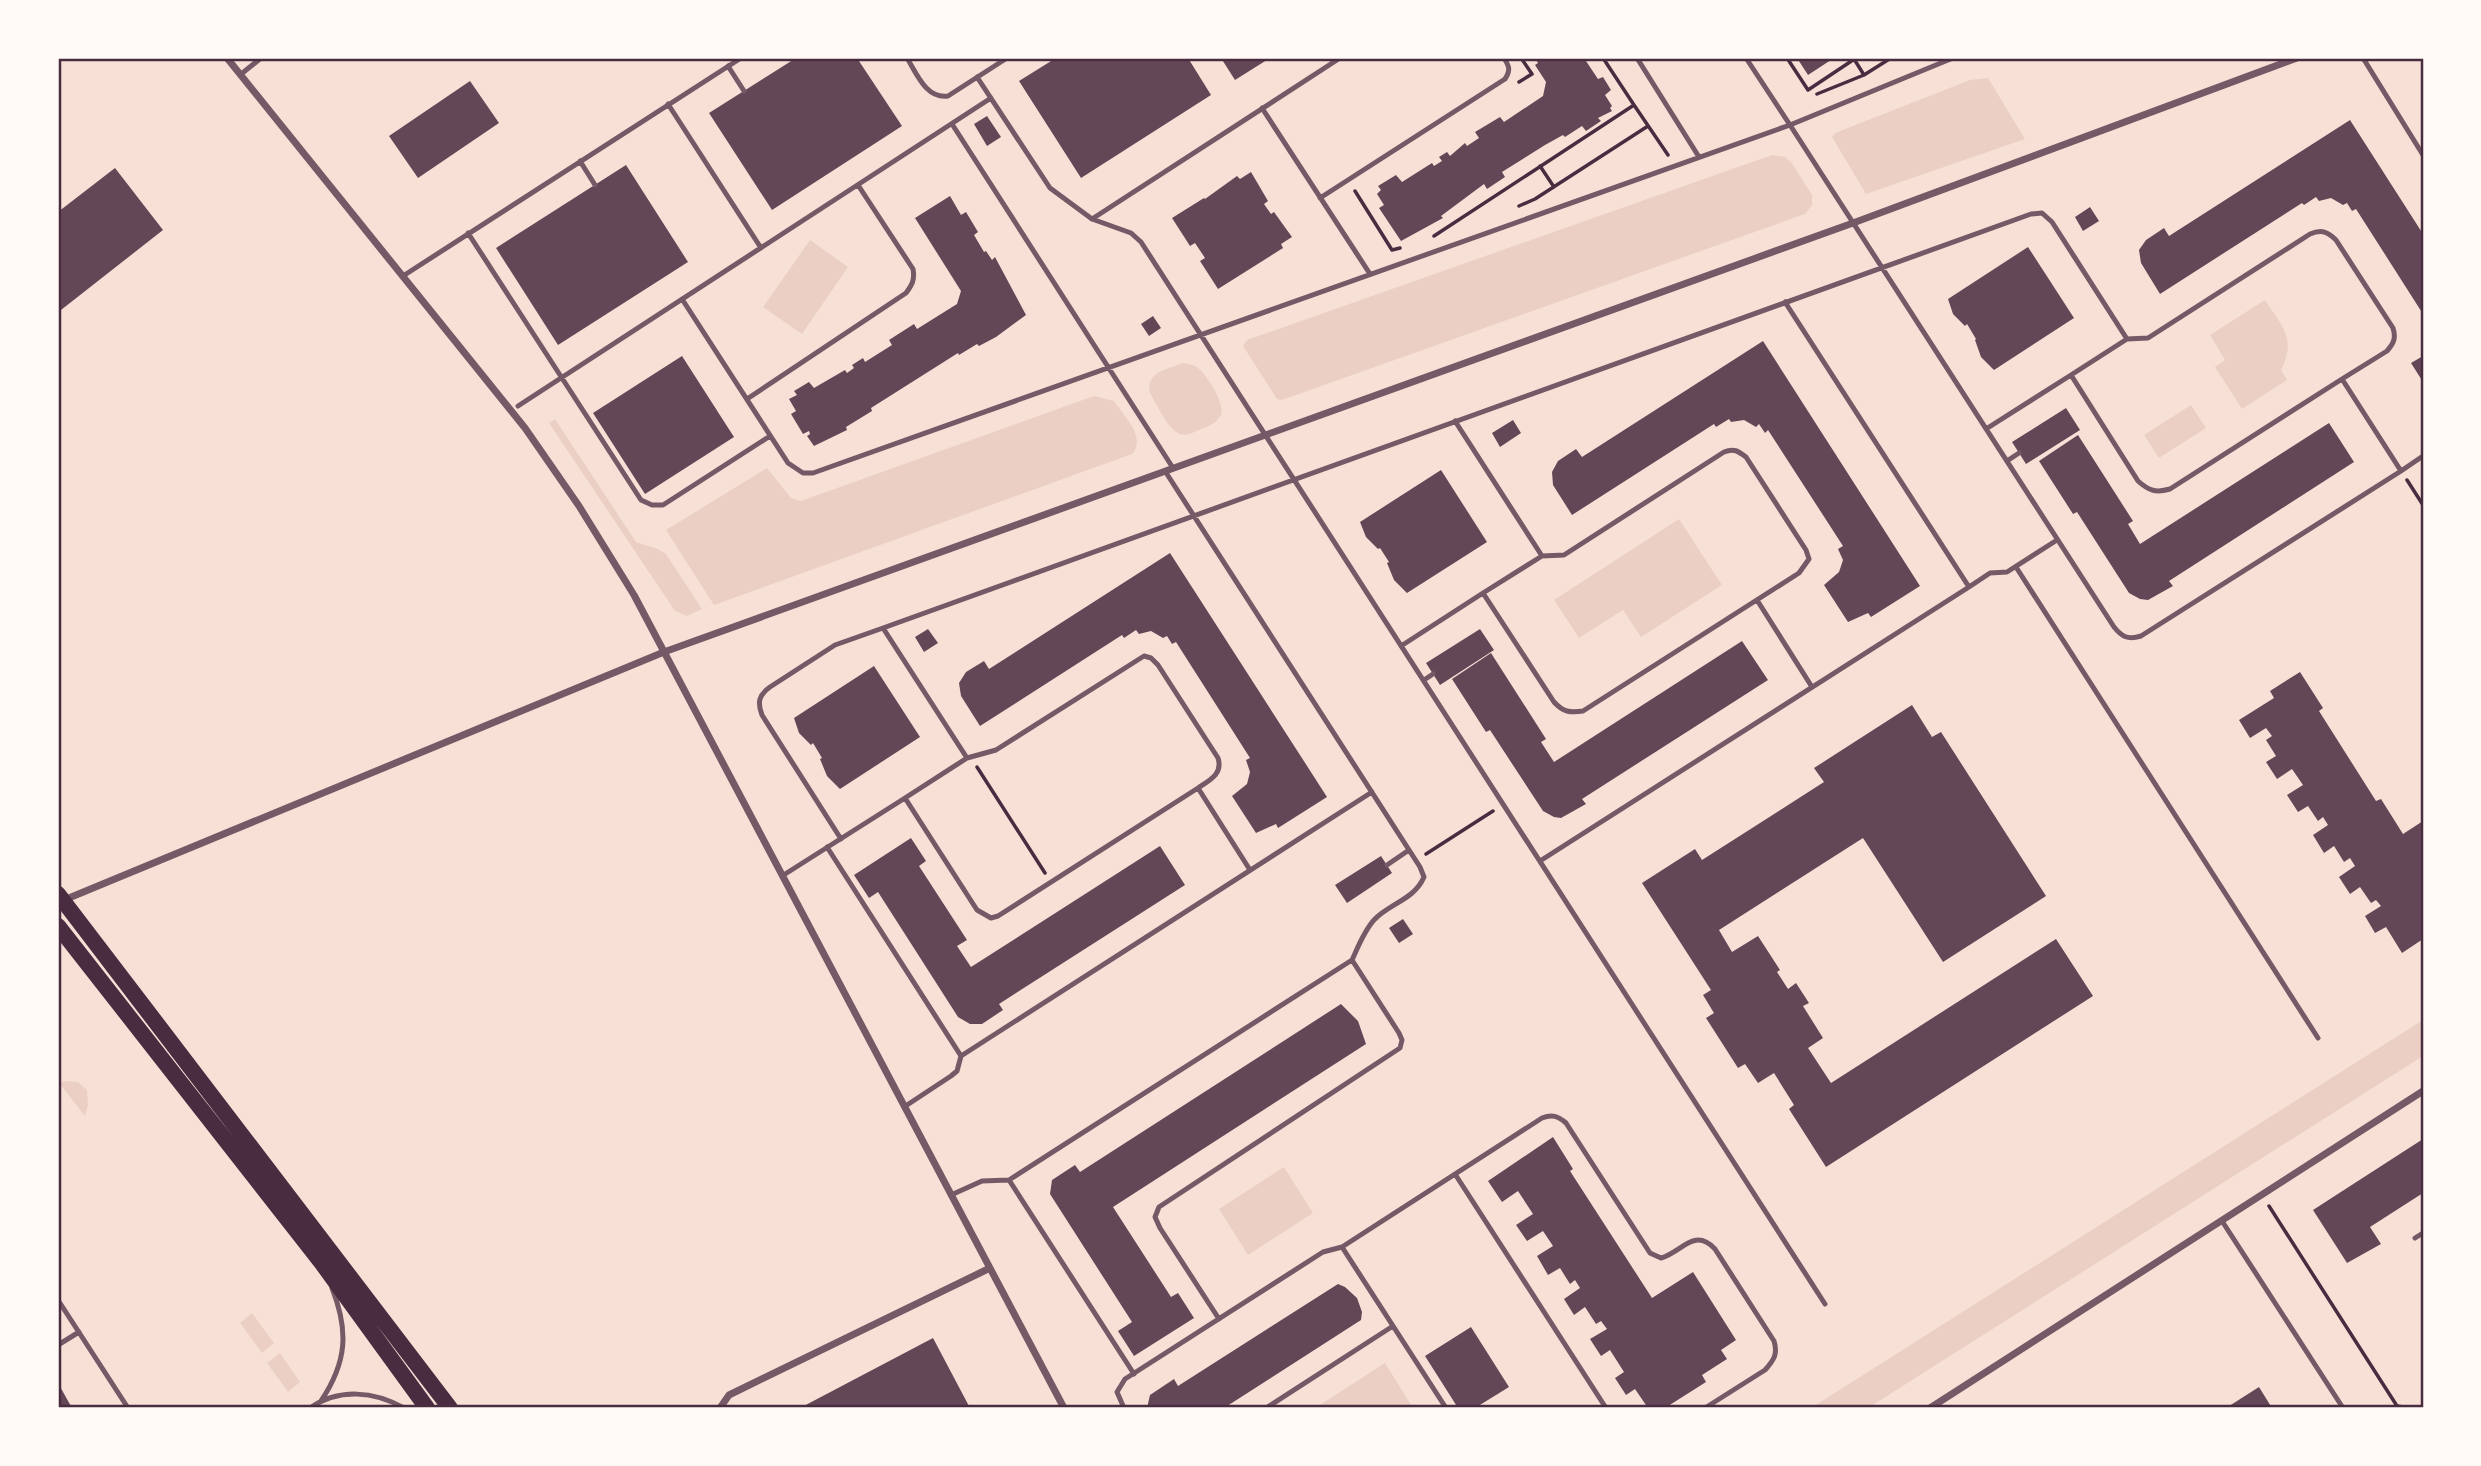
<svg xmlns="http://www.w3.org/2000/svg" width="2481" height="1466" viewBox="0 0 2481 1466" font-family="Lato,sans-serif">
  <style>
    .green { fill: #ebcfc5 }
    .building { fill: #644757 }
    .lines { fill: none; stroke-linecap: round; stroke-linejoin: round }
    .path { stroke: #4a2c40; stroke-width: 3.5 }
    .service { stroke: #755966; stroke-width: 5 }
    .minor { stroke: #755966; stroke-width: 7 }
    .trunk { stroke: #4a2c40; stroke-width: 16 }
    .neatline { fill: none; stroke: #4a2c40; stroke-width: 2.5 }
  </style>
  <rect width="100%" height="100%" fill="#f7e1d7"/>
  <path class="green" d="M1988 78 2025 139 1866 194 1832 137 1835 133 1970 80Z
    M1772 155 1785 157 1791 162 1812 195V205L1805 214 1282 400 1277 399 1243 346 1247 340Z
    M810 240 848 267 802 334 763 307Z
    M2265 300C2282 326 2297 339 2281 370L2287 380 2242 409 2215 367 2225 360 2210 335Z
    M1183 363C1189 364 1194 365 1198 368 1207 375 1226 405 1221 415 1216 424 1207 427 1199 430 1192 433 1185 437 1178 433 1166 426 1157 405 1150 393 1145 372 1168 369 1183 363Z
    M1094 396 1114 401C1124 416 1147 438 1132 454L714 605 666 530 767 468 791 498 801 501Z
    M2191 405 2206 428 2159 458 2144 435Z
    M555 419 636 542 658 549 666 554 702 609 687 616 675 611 549 423Z
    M1679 519 1722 585 1641 637 1623 610 1579 638 1554 600Z
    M2423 1020V1056L1868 1408H1811Z
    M65 1081 78 1082 87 1090 88 1105 85 1116 59 1083Z
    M1284 1167 1313 1213 1248 1255 1219 1209Z
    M252 1313 274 1343 262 1353 240 1323Z
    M280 1353 300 1382 288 1392 267 1363Z
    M1385 1363 1413 1408H1315Z"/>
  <path class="building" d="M796 58H857L902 126 772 210 709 113Z
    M1056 58H1188L1211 95 1081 178 1019 81Z
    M1221 58H1270L1235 80Z
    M1535 58H1584L1598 79 1603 77 1611 90 1605 95 1612 106 1610 108 1612 111 1598 118 1601 121 1586 131 1582 126 1565 137 1563 135 1545 145 1502 172 1505 177 1487 189 1484 184 1441 216 1443 218 1401 241 1379 208 1384 205 1377 194 1381 190 1378 186 1396 175 1402 182 1432 163 1434 166 1442 161 1439 157 1447 152 1450 156 1465 143 1467 146 1479 138 1475 132 1500 117 1504 122 1543 96 1546 82 1535 65 1538 63Z
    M1797 58H1834L1808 75Z
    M470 81 499 123 418 178 389 136Z
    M987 116 1001 137 987 146 974 124Z
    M2350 120 2423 234V314L2356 209 2352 211 2347 203 2343 205 2331 198 2319 201 2316 197 2304 205 2302 203 2160 294 2141 263 2139 250 2146 240 2164 228 2169 236Z
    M626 165 688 262 558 345 496 248Z
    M115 168 163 230 61 310 58 305V212Z
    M1251 172 1268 201 1264 204 1271 214 1274 212 1292 237 1281 244 1283 248 1218 289 1200 261 1205 258 1195 243 1190 246 1172 218 1204 198 1205 199 1237 176 1240 179Z
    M950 196 961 215 966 212 978 232 974 235 984 252 986 251 992 260 995 257 1026 315 996 337 979 346 977 344 959 355 958 353 871 408 872 411 846 427 847 430 814 446 807 436 810 434 809 431 803 434 791 414 796 411 789 399 797 395 794 391 809 382 814 388 845 370 847 373 854 368 852 365 863 358 865 362 892 345 889 340 914 324 917 329 957 304 961 291 915 218Z
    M2090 207 2099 221 2083 231 2075 217Z
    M2028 247 2074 318 1994 370 1981 357 1975 340 1976 339 1967 324 1965 326 1953 314 1948 299Z
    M1153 316 1161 328 1149 336 1141 324Z
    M1763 341 1920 586 1871 617 1868 613 1848 622 1824 585 1839 572 1843 560 1838 549 1843 546 1768 430 1765 433 1759 424 1756 427 1744 420 1731 422 1729 419 1716 427 1714 424 1572 515 1553 485 1552 472 1558 461 1576 449 1582 457Z
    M682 356 734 437 645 494 593 413Z
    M2423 356V382L2411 363Z
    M2066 408 2080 430 2026 464 2012 442Z
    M1513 420 1521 433 1500 447 1492 433Z
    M2329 423 2354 462 2169 581 2173 586 2148 600 2140 599 2129 593 2077 512 2073 514 2039 461 2078 435 2133 521 2128 524 2140 544Z
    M1441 470 1487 542 1407 593 1394 580 1387 563 1389 562 1380 548 1378 549 1366 537 1360 522Z
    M1170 553 1327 797 1278 828 1276 824 1256 833 1232 796 1247 784 1250 772 1246 760 1250 758 1176 642 1172 644 1167 636 1163 638 1151 631 1139 634 1136 630 1124 638 1122 635 980 726 961 696 959 683 966 672 984 661 989 669Z
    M928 629 938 643 924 652 915 637Z
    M1480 629 1494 650 1440 685 1426 663Z
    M1742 641 1768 680 1582 799 1586 804 1561 818 1554 817 1543 811 1490 730 1486 732 1452 679 1491 653 1546 739 1541 742 1554 762Z
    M874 666 920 737 840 789 827 776 820 759 822 758 813 743 811 745 799 733 794 718Z
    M2300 672 2323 708 2319 711 2376 801 2381 799 2403 834 2423 821V939L2402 953 2386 927 2375 933 2365 916 2381 906 2376 900 2371 903 2360 887 2350 894 2339 877 2355 866 2350 858 2344 862 2334 846 2324 853 2313 835 2328 825 2323 817 2318 821 2308 806 2298 812 2287 795 2303 785 2292 769 2277 779 2266 762 2276 756 2266 740 2272 736 2266 728 2250 738 2239 720 2274 698 2270 691Z
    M1912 705 1932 737 1941 732 2046 896 1943 962 1863 838 1719 930 1732 952 1758 936 1780 970 1777 972 1788 989 1796 983 1809 1003 1803 1006 1823 1038 1808 1048 1831 1083 2056 939 2093 996 1826 1167 1789 1109 1794 1105 1774 1073 1758 1083 1745 1064 1738 1068 1706 1018 1714 1013 1703 995 1711 990 1642 883 1695 849 1702 860 1824 782 1814 768Z
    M911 838 926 861 919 866 967 940 957 946 971 967 1160 846 1185 885 999 1004 1003 1010 982 1024H970L958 1017 878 892 869 898 854 875Z
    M1381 856 1392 873 1347 903 1335 885Z
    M1403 919 1413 934 1399 943 1389 928Z
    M1341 1004 1358 1021 1366 1044 1113 1207 1171 1297 1178 1293 1194 1318 1134 1356 1118 1331 1132 1322 1050 1194 1052 1180 1075 1165 1080 1172Z
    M1553 1137 1573 1169 1570 1171 1652 1298 1693 1272 1736 1340 1721 1350 1727 1359 1702 1375 1706 1382 1665 1408H1648L1635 1389 1626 1395 1615 1378 1624 1372 1610 1350 1601 1356 1590 1339 1607 1329 1601 1321 1596 1324 1585 1307 1574 1315 1564 1299 1580 1288 1575 1280 1570 1284 1560 1268 1548 1275 1537 1256 1553 1246 1543 1231 1527 1241 1516 1225 1533 1214 1518 1191 1502 1202 1488 1181Z
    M2423 1139V1193L2370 1227 2381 1244 2347 1263 2313 1210Z
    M1338 1284 1345 1287 1357 1298 1362 1312 1361 1320 1224 1408H1147L1150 1395 1174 1379 1178 1386Z
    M1471 1327 1509 1387 1475 1408H1458L1425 1356Z
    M933 1338 970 1408H800Z
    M58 1383 72 1408H58Z
    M2259 1387 2272 1408H2226Z"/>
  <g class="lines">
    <path class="path" d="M1787 58 1808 90 1856 58
      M1854 59 1864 75 1891 58
      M1519 82 1532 74 1521 58
      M1817 94 1864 75
      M1634 105 1668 155
      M1540 166 1554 187
      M1355 191 1392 250 1400 248
      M1519 206 1535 199 1648 126
      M1434 236 1634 105 1603 58
      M2407 480 2423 505
      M977 767 1045 873
      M1426 854 1493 811
      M2269 1206 2397 1406 2410 1408"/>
    <path class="service" d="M907 58C917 74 926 99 948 96L1007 58
      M1637 58 1699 157
      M1746 58 1790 125 1953 58
      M2363 58 2423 155
      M728 66 744 91
      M240 75 261 58
      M977 77 1050 188 1092 219 1131 233 1141 242 1825 1304
      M668 104 761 248
      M1262 108 1370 274
      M952 124 1173 468
      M580 161 595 185
      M1320 198 1505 79C1511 70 1509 66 1504 58
      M1092 219 1340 58
      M468 233 641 500 652 505H663L770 436
      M403 276 741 58
      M682 299 788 463 803 473H813L1790 125 2114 627C2122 637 2128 640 2141 636L2401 471 2342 379 2170 489C2156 493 2149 491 2138 481L2071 375 1986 429
      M2127 339 2148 338 2310 234C2322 229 2328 232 2336 240L2393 328C2396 338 2394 343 2387 351L2342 379
      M747 399 906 293C912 285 915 280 913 269L858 185
      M518 406 991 98
      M1455 421 1542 556 1564 555 1724 452C1734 448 1738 451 1746 457L1806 550 1809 559 1799 573 1583 711C1570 713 1563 712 1554 702L1483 593 1542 556
      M2007 461 2019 453
      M1165 471 1420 867 1424 877C1414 900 1390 903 1374 920 1364 931 1358 947 1352 960
      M2401 471 2423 456
      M2016 567 2318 1038
      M1969 587 1990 573 2007 572 2057 540
      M1757 600 1812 687
      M883 628 2031 214 2042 213 2052 222 2127 339 2071 375
      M1401 646 1483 593
      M1424 680 1433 674
      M1198 788C1210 780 1223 774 1218 758L1158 665 1151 658 1144 656 996 750 967 758 905 798 977 910 991 918 998 916 1198 788 1250 870
      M841 839 762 715C757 702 759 695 770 687L835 645 883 628 967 758
      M827 847 961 1056
      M1540 861 1969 587 1785 302
      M1387 865 1409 850
      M782 876 905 798
      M904 1107 951 1076 957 1071 961 1056 1372 792
      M1455 1174 1606 1408
      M1009 1180 1352 960 1399 1033 1402 1040 1400 1048 1159 1207 1155 1217 1160 1228 1219 1319
      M951 1195 982 1181 1009 1180 1134 1374
      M2222 1221 2343 1408
      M2415 1238 2423 1233
      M1342 1247 1542 1118C1552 1114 1558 1116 1566 1123L1650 1253 1661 1258C1682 1252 1694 1227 1715 1249L1774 1341C1778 1354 1774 1360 1765 1370L1705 1408
      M58 1300 128 1408
      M58 1345 79 1332
      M321 1401C347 1362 349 1331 332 1288
      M310 1408C339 1388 374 1391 404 1408
      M1124 1408 1117 1392 1125 1379 1323 1252 1342 1247 1446 1408
      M1266 1408 1393 1326"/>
    <path class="minor" d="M227 58 525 428 579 506 634 595 1064 1408
      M64 900 664 652 1853 223 2297 58
      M720 1408 729 1395 990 1268
      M1930 1408 2423 1091"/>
    <path class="trunk" d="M58 894 450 1408
      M58 926 321 1262 427 1408"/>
  </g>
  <rect width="2481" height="1466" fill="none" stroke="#fffaf5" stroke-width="119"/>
  <rect x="60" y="60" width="2362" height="1346" class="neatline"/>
</svg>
